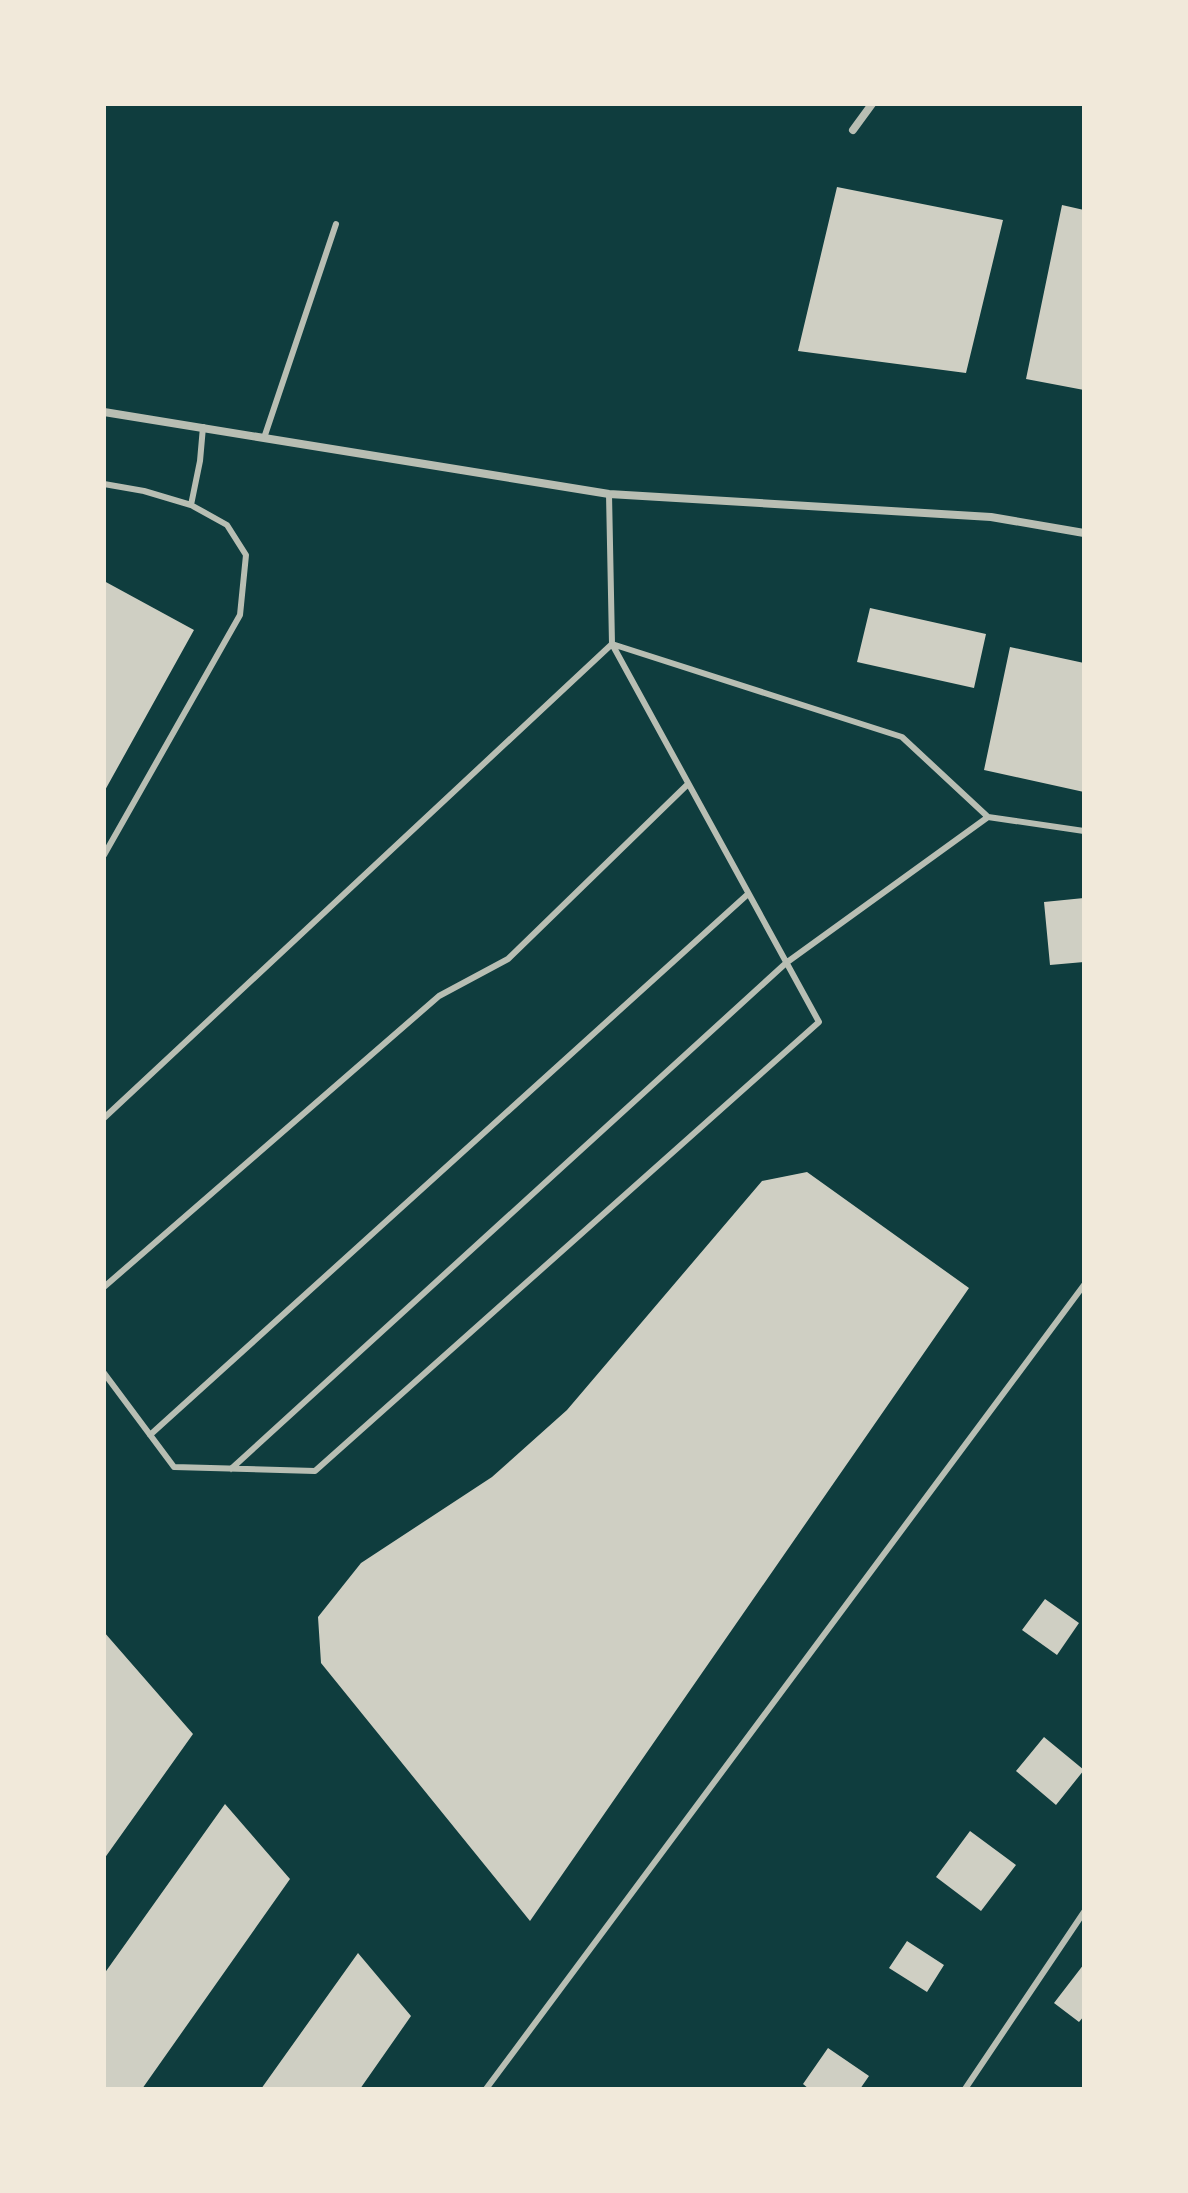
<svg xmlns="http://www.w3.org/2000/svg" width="1188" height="2193" viewBox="0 0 1188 2193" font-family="'Fira Sans Condensed',sans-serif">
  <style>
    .building { fill: #cfcfc3 }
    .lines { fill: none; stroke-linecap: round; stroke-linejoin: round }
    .service { stroke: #b8beb3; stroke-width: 6 }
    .minor { stroke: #b8beb3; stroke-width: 8 }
  </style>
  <rect width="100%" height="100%" fill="#0f3d3e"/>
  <path class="building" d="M837 187 1003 220 966 373 798 351Z
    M1062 205 1084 210V390L1026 379Z
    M104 581 194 630 104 792Z
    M870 608 986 634 974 688 857 662Z
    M1010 647 1084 663V792L984 770Z
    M1084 898V962L1050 965 1044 902Z
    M807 1172 969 1288 530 1921 321 1663 318 1617 361 1563 492 1477 567 1410 762 1181Z
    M1045 1599 1079 1623 1057 1655 1022 1630Z
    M104 1632 193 1734 104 1859Z
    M1044 1737 1084 1770 1056 1805 1016 1771Z
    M225 1804 290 1879 142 2089H104V1974Z
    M970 1831 1016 1865 981 1911 936 1877Z
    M907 1941 944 1965 927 1992 889 1968Z
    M358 1953 411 2016 360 2089H261Z
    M1084 1964V2016L1079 2022 1054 2003Z
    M828 2048 869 2076 860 2089H809L803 2084Z"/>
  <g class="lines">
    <path class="service" d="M264 438 336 224
      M104 484 144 491 191 505 227 525 246 555 240 615 104 855
      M191 505 200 461 203 427
      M612 644 902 737 988 817 1084 831
      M104 1118 612 644
      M104 1287 439 996 508 959 688 784
      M104 1373 174 1467 315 1471 819 1022 612 644 609 494
      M150 1435 748 894
      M231 1469 786 963 988 817
      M486 2089 1084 1285
      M965 2089 1084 1912"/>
    <path class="minor" d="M853 130 872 104
      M104 412 609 494 991 517 1084 533"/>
  </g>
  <rect width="1188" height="2193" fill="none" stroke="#f1e9da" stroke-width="212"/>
</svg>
